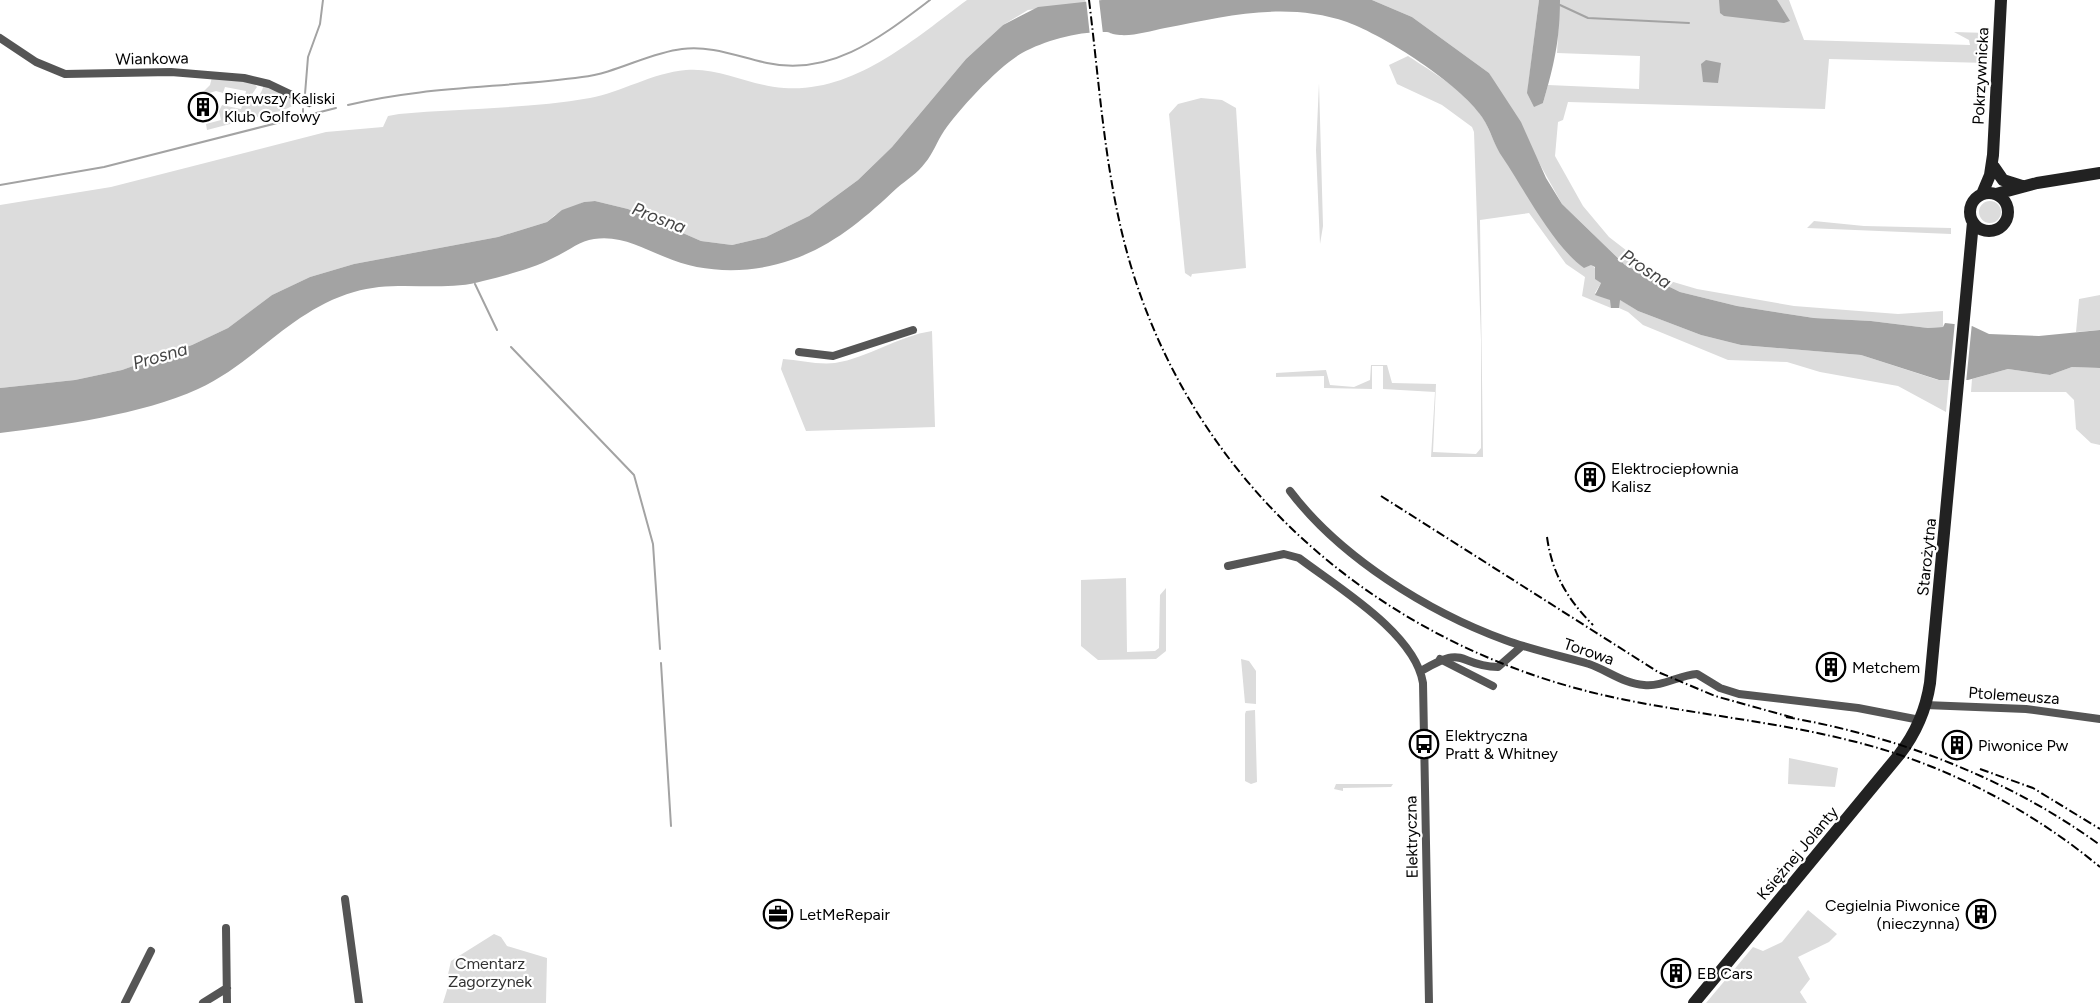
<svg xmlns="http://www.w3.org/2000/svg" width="2100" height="1003" viewBox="0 0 2100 1003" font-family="Figtree,sans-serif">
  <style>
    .green { fill: #dcdcdc }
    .water { fill: #a3a3a3 }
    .pier { fill: #fff }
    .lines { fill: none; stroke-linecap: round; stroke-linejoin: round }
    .stream { stroke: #a3a3a3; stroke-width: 2 }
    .street { stroke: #555; stroke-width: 8 }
    .secondary { stroke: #222; stroke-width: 12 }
    .rail { stroke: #000; stroke-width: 2; stroke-dasharray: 9 3 1.5 3; stroke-linecap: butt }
    .labels { text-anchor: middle; stroke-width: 4.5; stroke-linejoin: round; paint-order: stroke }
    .street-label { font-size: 16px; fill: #000; stroke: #fff }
    .poi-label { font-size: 16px; fill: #000; stroke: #fff; text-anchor: start }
    .park-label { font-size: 16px; fill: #333; stroke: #fff }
    .water-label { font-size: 18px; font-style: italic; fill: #444; stroke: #fff }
  </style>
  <rect width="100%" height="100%" fill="#fff"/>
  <path class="green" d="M967 0H1085L1086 3 1028 10 1003 25 966 59 892 147 858 180 809 216 766 237 732 245 701 241 628 209 595 201 584 202 555 215 547 222 498 237 354 264 310 277 272 295 228 328 192 345 122 370 75 380 0 388V205L111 187 326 132 383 127 388 116 399 114C463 108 527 109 590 98 622 92 652 73 686 70 720 67 750 86 784 88 854 93 913 40 967 0Z
    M1372 0H1539L1528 87 1543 103 1548 85 1639 89 1640 56 1557 53 1560 0H1789L1804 40 1970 45 1969 40 1954 32 1988 33V63L1829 59 1825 109 1568 102 1563 120 1558 122 1555 156 1583 206 1609 237 1653 271 1670 281 1697 289 1794 306 1898 314 1943 311V327L1928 328 1871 321 1814 318 1737 306 1680 292 1625 265 1562 204 1489 73 1412 17Z
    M1408 56C1435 74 1465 90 1483 118 1491 131 1496 152 1508 161L1542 216 1595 268 1601 283 1595 293 1611 300V308L1582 296 1585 277 1566 264 1529 213 1480 220 1483 457H1431L1435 392 1383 389V366H1372V389L1324 388V376L1276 377V373L1326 370 1330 385 1354 387 1370 380 1371 365H1387L1392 383 1436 384 1433 452 1476 454 1481 448V340L1474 132 1472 127 1442 105 1397 84 1389 65Z
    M212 77 252 81 257 87 250 97H245L246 91 225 87 223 93 216 91 199 96 210 85Z
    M1319 83 1323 226 1320 244 1316 150Z
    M264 84 299 101 298 103 284 110 207 130 206 124 221 120 219 111 222 105 241 109 243 103C256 104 261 95 264 84Z
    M1201 98 1222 100 1236 108 1246 268 1192 274 1191 277 1185 273 1169 114 1178 104Z
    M1979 212a11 11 0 1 1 22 0a11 11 0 1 1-22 0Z
    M1814 221 1864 226 1951 228V234L1807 228Z
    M2100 295V330L2076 332 2079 299Z
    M1619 299 1638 311 1701 335 1741 345 1861 355 1938 380H1949L1946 412 1898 386 1820 372 1787 362 1728 360 1643 325 1628 312 1619 308Z
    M932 331 935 427 806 431 781 369 783 359C799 360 818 365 835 363 868 358 898 336 932 331Z
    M2072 367 2100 368V445L2091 443 2076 429 2074 400 2066 392H1971L1972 379 2008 369 2050 375Z
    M1126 578 1127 652 1155 651 1159 648 1160 595 1166 588V651L1156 659 1098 660 1081 646V580Z
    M1241 659 1249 661 1256 671V704L1245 703Z
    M1255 710 1257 782 1251 784 1245 781V714L1246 711Z
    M1789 758 1838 768 1835 787 1788 784Z
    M1336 784H1393L1391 787 1343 788V791L1334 789Z
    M1808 910 1837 934 1829 942 1798 957 1810 979 1800 992 1807 1003H1706L1753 947 1763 951 1782 942Z
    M494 934 501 937 507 946 547 958 546 1003H443L450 980 447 979 451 961Z"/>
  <path class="water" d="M1102 0H1372L1412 17 1489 73 1521 122 1546 178 1562 204 1625 265 1680 292 1737 306 1814 318 1871 321 1928 328 1943 327 1945 323 1972 326 1989 334 2039 336 2100 330V368L2072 367 2050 375 2008 369 1968 380H1939L1861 355 1741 345 1701 335 1638 311 1620 300 1619 308H1611L1610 300 1595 295 1601 283 1595 279V267L1591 265 1584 268C1553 246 1524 189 1503 158 1494 146 1491 130 1482 117 1460 84 1385 36 1347 22 1286 1 1226 16 1165 28 1151 31 1134 36 1120 35 1106 34 1115 32 1102 32 1076 32 1044 41 1022 53 999 66 959 109 944 131 937 141 933 154 925 163 918 173 906 180 897 188 865 218 833 246 791 260 752 274 703 274 665 257 642 248 621 235 594 239 579 241 567 252 553 258 532 269 506 275 483 281 442 293 396 279 354 292 291 310 255 363 198 389 141 415 62 425 0 433V388L75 380 122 370 192 345 228 328 272 295 310 277 354 264 498 237 547 222 562 210 584 202 595 201 628 209 701 241 732 245 766 237 809 216 858 180 892 147 966 59 1003 25 1038 7Z
    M1539 0H1560C1560 39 1554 66 1543 103L1534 107 1527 93Z
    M1719 0H1777L1790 21 1784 23 1724 16 1720 13Z
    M1706 60 1721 63 1718 83 1703 82 1701 64Z"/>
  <path class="pier" d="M1086 0H1099L1103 34 1090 36Z
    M1955 321 1972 323 1966 383H1949Z"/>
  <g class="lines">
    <path class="stream" d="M1560 5 1588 18 1689 23
      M305 94 308 57 320 24 323 0
      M348 105C425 86 504 88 582 77 617 73 648 53 682 49 711 45 739 57 767 63 831 77 881 37 930 0
      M303 116V109
      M0 185 104 167 336 108
      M475 284 497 330
      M511 347 634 475 653 544 660 649
      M661 663 671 826"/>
    <path class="street" d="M0 38 36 62 65 74 171 72 244 78 269 84 309 103
      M799 352 833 356 913 330
      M1290 491C1340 557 1428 612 1505 640 1533 650 1561 656 1589 664 1607 670 1624 684 1644 685 1663 687 1679 675 1697 674L1720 688 1739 694 1858 708 1920 720
      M1228 566 1284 554 1299 558C1337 587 1415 633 1423 683L1429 1003
      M1440 659 1493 686
      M1421 671C1468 643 1456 666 1498 667L1522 646
      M1925 705 2026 709 2100 719
      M345 899 359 1003
      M226 928 227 1003
      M125 1003 151 951
      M203 1003 227 988"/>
    <path class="secondary" d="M1994 167 2003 180 2022 186
      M1970 212a19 19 0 1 1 38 0a19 19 0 1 1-38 0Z
      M1982 194 1990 175 1993 155 2001 0
      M1996 194 2037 183 2100 173
      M1694 1003 1899 755C1916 733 1926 710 1930 683L1973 222"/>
    <path class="rail" d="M1089 0C1100 88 1105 178 1130 263 1198 494 1393 654 1626 700 1701 715 1777 722 1852 741 1942 763 2029 808 2100 867
      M1381 496 1658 672 1715 696 1794 718
      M1547 537C1552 573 1567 599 1593 625
      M1786 717C1897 736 2008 778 2100 845
      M1980 769 2033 788 2100 829"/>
  </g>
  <defs>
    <g id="building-ring" transform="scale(1.5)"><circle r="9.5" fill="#fff" stroke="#000" stroke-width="1.5"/><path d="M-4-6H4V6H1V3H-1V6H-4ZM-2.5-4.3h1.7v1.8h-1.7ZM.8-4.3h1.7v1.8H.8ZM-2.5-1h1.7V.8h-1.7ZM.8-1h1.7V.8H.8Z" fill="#000"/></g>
    <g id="bus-ring" transform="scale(1.5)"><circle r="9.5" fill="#fff" stroke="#000" stroke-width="1.5"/><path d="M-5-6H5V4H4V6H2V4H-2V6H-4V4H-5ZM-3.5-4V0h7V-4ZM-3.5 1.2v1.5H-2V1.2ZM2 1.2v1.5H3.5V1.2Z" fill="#000"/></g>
    <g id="office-ring" transform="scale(1.5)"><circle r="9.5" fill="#fff" stroke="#000" stroke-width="1.5"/><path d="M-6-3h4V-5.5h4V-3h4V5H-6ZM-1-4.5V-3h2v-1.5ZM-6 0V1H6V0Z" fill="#000"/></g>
  </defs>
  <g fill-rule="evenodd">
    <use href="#building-ring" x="203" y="107"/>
    <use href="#building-ring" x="1590" y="477"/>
    <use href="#building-ring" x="1831" y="667"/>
    <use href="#bus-ring" x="1424" y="744"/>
    <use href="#building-ring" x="1957" y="745"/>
    <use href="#office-ring" x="778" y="914"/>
    <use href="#building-ring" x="1981" y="914"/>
    <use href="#building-ring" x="1676" y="973"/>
  </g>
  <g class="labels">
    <g class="street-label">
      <text transform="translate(152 58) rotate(-1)" y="6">Wiankowa</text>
      <text transform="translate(1980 76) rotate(-87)" y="6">Pokrzywnicka</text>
      <text transform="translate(1926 557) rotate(-84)" y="6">Starożytna</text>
      <text transform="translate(1589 651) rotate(19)" y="6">Torowa</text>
      <text transform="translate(2014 695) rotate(4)" y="6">Ptolemeusza</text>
      <text transform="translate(1411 837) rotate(-91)" y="6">Elektryczna</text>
      <text transform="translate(1797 853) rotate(-50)" y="6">Księżnej Jolanty</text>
    </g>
    <g class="poi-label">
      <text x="224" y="104">Pierwszy Kaliski<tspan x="224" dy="18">Klub Golfowy</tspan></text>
      <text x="1611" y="474">Elektrociepłownia<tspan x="1611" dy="18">Kalisz</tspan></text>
      <text x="1852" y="673">Metchem</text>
      <text x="1445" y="741">Elektryczna<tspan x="1445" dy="18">Pratt &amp; Whitney</tspan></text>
      <text x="1978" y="751">Piwonice Pw</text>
      <text x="1960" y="911" text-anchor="end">Cegielnia Piwonice<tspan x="1960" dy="18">(nieczynna)</tspan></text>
      <text x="799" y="920">LetMeRepair</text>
      <text x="1697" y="979">EB Cars</text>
    </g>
    <g class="park-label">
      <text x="490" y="969">Cmentarz<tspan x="490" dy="18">Zagorzynek</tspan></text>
    </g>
    <g class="water-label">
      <text transform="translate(659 218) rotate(21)" y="6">Prosna</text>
      <text transform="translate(1646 269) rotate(33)" y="6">Prosna</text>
      <text transform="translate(160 356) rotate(-16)" y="6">Prosna</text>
    </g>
  </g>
</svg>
